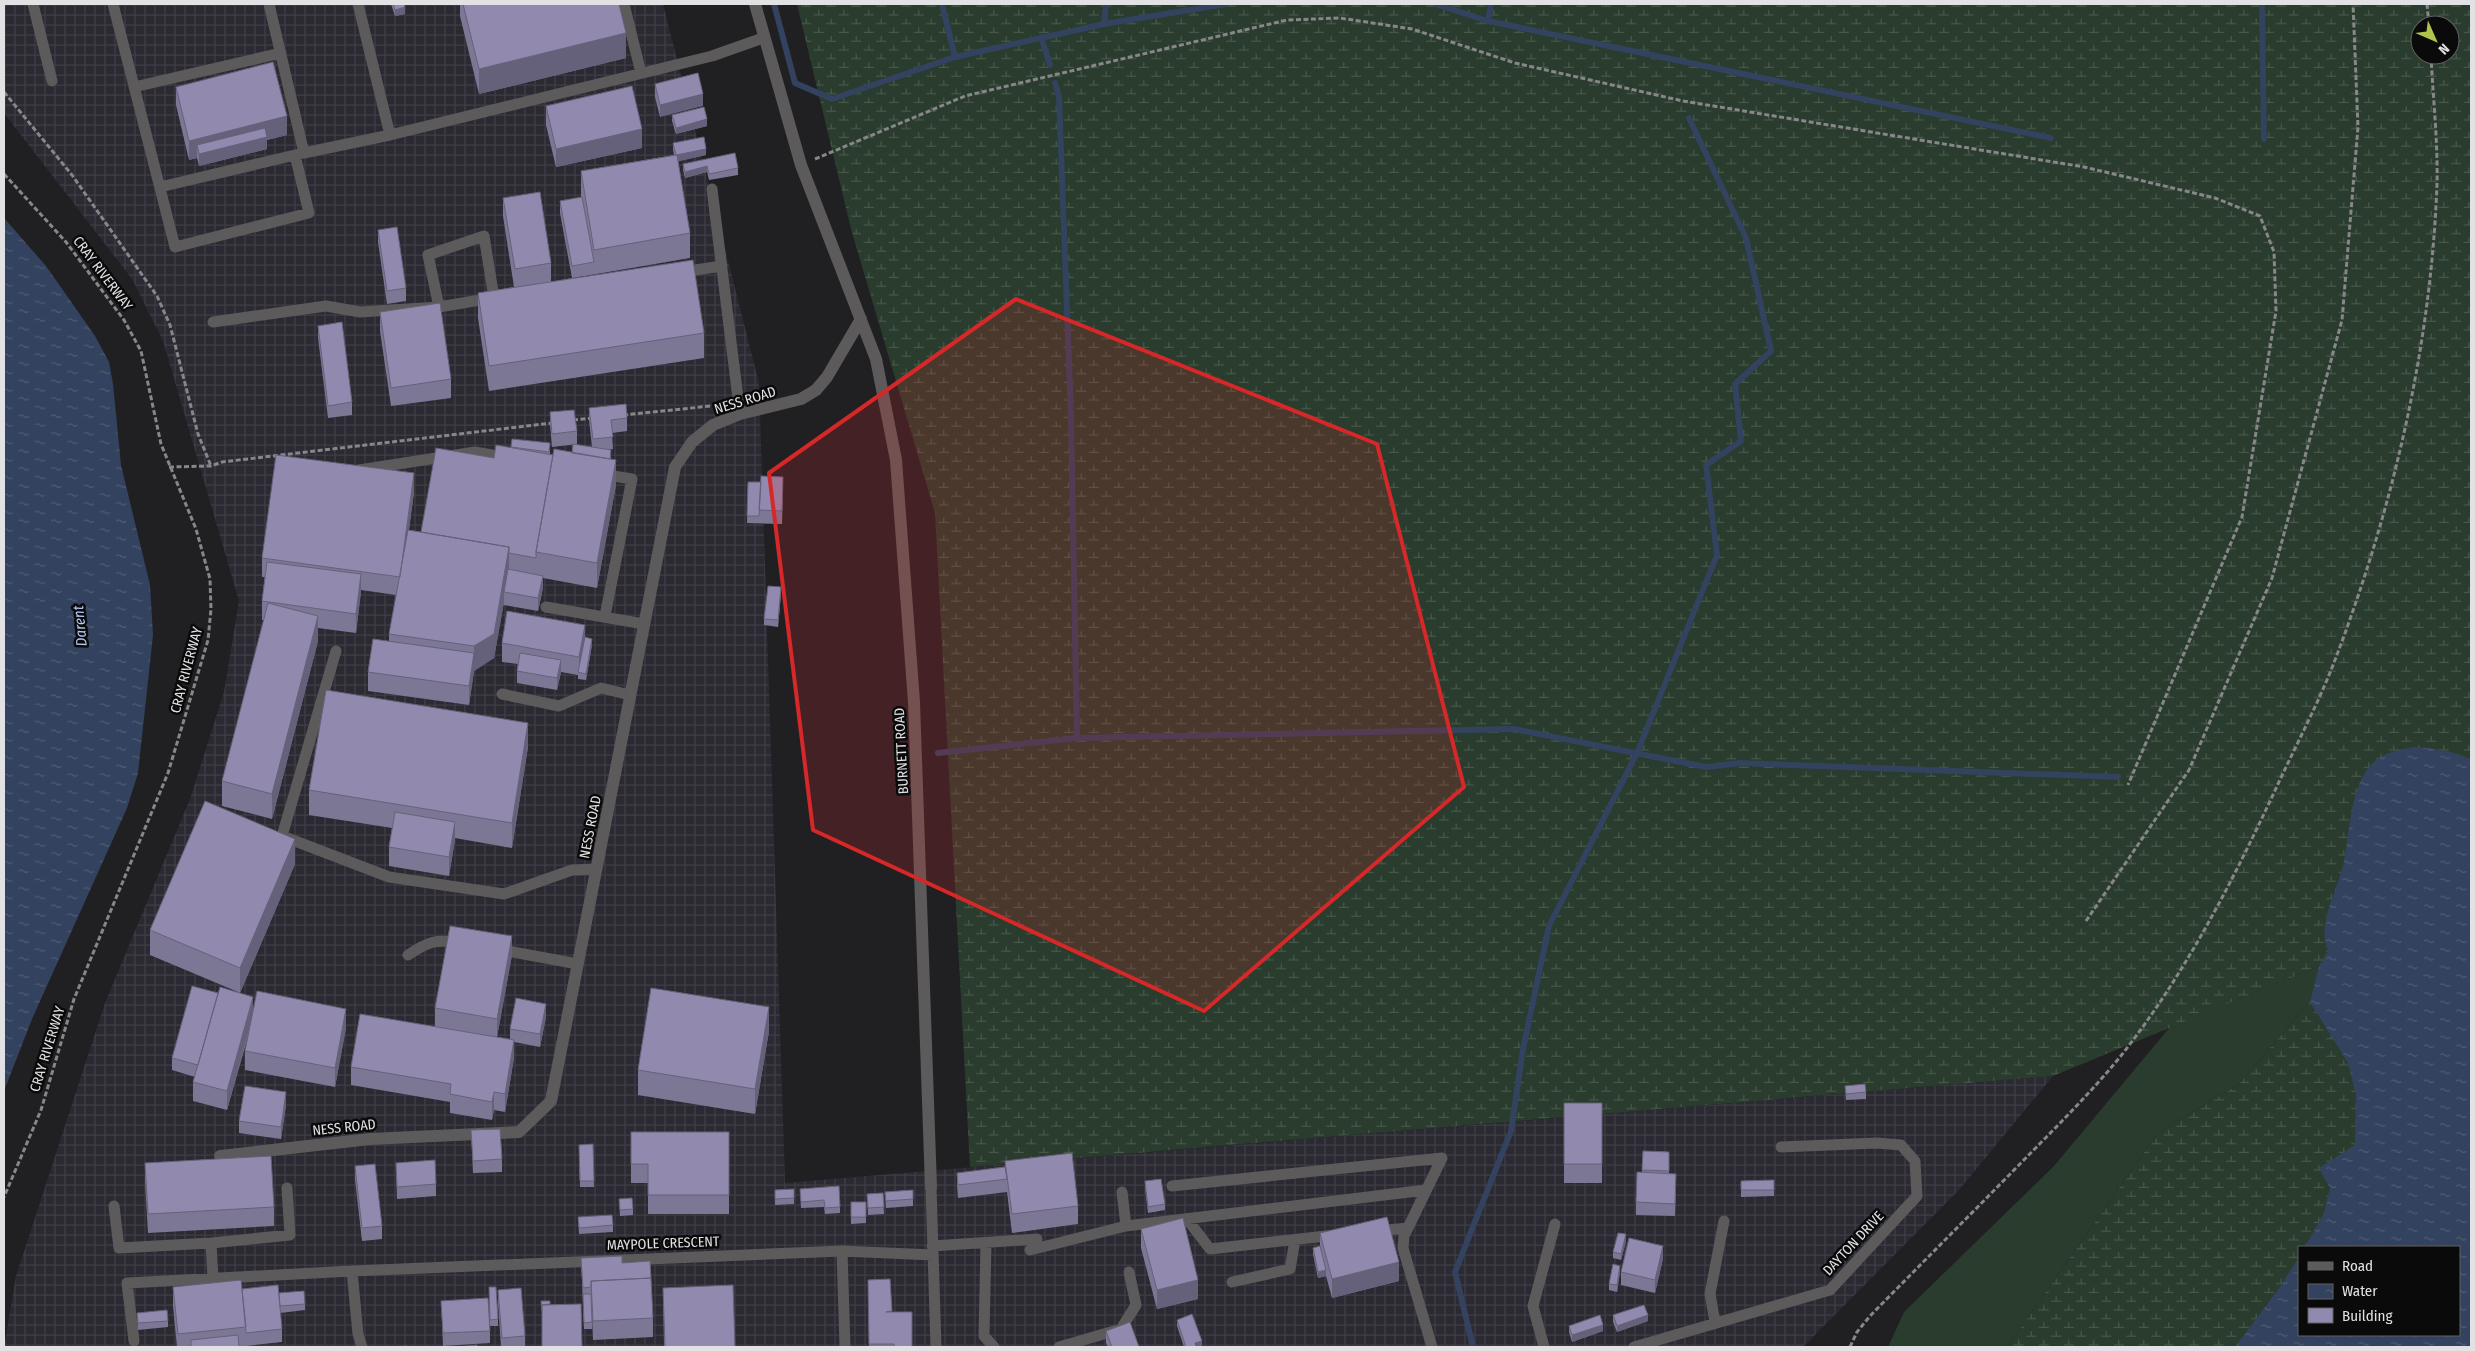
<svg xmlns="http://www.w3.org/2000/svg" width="2475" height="1351" viewBox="0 0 2475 1351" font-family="'Fira Sans Condensed',sans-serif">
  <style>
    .industrial { fill: url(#industrial-grid) }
    .grass { fill: #293c2d }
    .wetland { fill: url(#wetland-marsh); fill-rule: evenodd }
    .water { fill: url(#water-ripples) }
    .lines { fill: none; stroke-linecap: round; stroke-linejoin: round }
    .stream { stroke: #33425e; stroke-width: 6 }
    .path { stroke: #878789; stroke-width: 3; stroke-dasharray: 5 2.5; stroke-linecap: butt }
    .service { stroke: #5c5a5a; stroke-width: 11 }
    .minor { stroke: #5c5a5a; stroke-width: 12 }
    .wall { fill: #7d7796 }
    .shaded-wall { fill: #66617a }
    .building { fill: #918aae; stroke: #66617a }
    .marked { fill: #d62828; fill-opacity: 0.2; stroke: #d62828; stroke-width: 4; stroke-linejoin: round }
    .labels { text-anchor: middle; stroke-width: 5; stroke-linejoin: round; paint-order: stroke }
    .street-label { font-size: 14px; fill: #e2e2e4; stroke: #0a0a0b }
    .water-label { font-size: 15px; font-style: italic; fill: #b4cbf6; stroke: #0a0a0b }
  </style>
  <defs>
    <pattern id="industrial-grid" width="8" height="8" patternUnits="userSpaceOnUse" patternTransform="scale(1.25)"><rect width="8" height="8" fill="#2b2931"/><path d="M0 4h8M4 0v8" fill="none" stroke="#3f3e45"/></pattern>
    <pattern id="wetland-marsh" width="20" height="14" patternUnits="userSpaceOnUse" patternTransform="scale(1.25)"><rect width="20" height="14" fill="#293c2d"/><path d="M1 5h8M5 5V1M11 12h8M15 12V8" fill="none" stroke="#48584b"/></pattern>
    <pattern id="water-ripples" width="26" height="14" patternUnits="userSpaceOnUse" patternTransform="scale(1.25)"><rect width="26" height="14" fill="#33425e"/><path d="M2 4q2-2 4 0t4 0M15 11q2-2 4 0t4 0" fill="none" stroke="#505d75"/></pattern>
  </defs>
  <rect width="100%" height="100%" fill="#202023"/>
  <path class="industrial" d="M4 4H663L759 383 785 1183 2053 1076 1959 1190 1803 1347H4L16 1276 105 1003 190 799 224 692 239 601 163 341 132 279 4 113Z"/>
  <path class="grass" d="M2319 966 2310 1002 2238 1085 2157 1134 2007 1347H1888L1904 1312 2054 1166 2170 1027Z"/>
  <path class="wetland" d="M797 4H2471V1347H2007L2157 1134 2238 1085 2310 1002 2319 966 2053 1076 970 1167 935 513 851 229ZM2420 25H2450V55H2420ZM2299 1247H2459V1335H2299Z"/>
  <path class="water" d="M4 218 46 266 95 336 109 362 113 384 121 465 150 585 153 635 138 773 127 808 32 1019 4 1091Z
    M2414 747C2435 748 2452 751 2471 759V1347H2235L2280 1287 2299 1257V1335H2459V1247H2305L2324 1213 2330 1188 2319 1168 2355 1145 2356 1095 2348 1063 2310 1002 2319 966 2328 951C2324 941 2324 935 2325 925 2328 905 2338 885 2343 866 2350 835 2349 792 2369 767 2380 753 2398 750 2414 747Z"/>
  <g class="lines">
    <path class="stream" d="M774 4 795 83 832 99 955 57 1104 24 1226 4
      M942 4 955 57
      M1435 4 1488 21 2051 138
      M2262 4 2264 139
      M1488 21 1491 4
      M1104 24 1106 4
      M1041 37 1050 65
      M1055 83 1059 97 1071 417 1077 738
      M938 753 1077 738 1514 729 1706 767 1740 763 2118 777
      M1473 1347 1455 1272 1511 1131 1523 1049 1549 926 1637 753 1717 555 1706 465 1741 441 1735 384 1771 351 1746 238 1689 118"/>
    <path class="path" d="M2427 4 2429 25
      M4 92 72 175 157 296 170 325 198 434 211 466
      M815 159 965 96 1287 20 1340 18 1412 29 1515 63 1683 101 2084 167 2215 198 2260 216 2274 252 2276 311 2242 517 2128 785
      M4 174 66 242 124 320 141 351 161 444 196 529 210 579 211 609 208 640 168 773 74 999 41 1110 4 1197
      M623 415 711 406
      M573 420 592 418
      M169 467 211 466 222 462 552 423
      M2086 921 2189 770 2272 578 2342 320 2358 127 2353 4
      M1850 1347 1857 1332 1870 1316C1919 1266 1968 1217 2017 1167 2052 1131 2088 1096 2120 1057 2185 975 2234 879 2278 784 2297 743 2319 702 2335 660 2393 508 2431 347 2437 184 2438 142 2433 98 2431 55"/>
    <path class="service" d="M33 4 52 81
      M113 4 175 247 309 213 295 155 304 153
      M269 4 304 153 390 135 712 56 763 38
      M358 4 390 135
      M624 4 641 73
      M134 87 281 53
      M160 187 295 155
      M712 189 740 414
      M682 272 722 266
      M439 307 428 255 484 236 494 298
      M213 322 326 306 360 312 439 307 492 298
      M359 470 475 452 509 458
      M601 474 632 479 605 616
      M546 607 644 624
      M502 694 559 706 601 688 630 695
      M282 836 389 877 504 894 572 870 597 869
      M282 836 336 651
      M496 949 578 964
      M408 955C429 941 436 939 461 943
      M1172 1186 1442 1158 1404 1236 1403 1248 1432 1347
      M931 1187 936 1347
      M1122 1192 1126 1226 1426 1190
      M114 1206 119 1248 211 1243
      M1187 1219 1210 1249 1335 1235
      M1376 1231 1408 1228
      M986 1243 984 1336 994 1347
      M932 1246 1037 1239
      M1030 1250 1126 1226
      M842 1251 845 1347
      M213 1279 211 1243 290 1235 287 1188
      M1232 1282 1290 1269 1295 1240
      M1715 1322 1710 1294 1724 1221
      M134 1341 127 1283 352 1271
      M362 1347 358 1334 352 1271 842 1251 933 1255
      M1059 1347 1121 1329 1136 1305 1129 1272
      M1544 1347 1533 1306 1555 1224
      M1634 1347 1830 1290 1917 1196 1915 1161 1901 1145 1877 1143 1781 1147"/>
    <path class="minor" d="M755 4 801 165 876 359 896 460 914 702 931 1187
      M220 1156 370 1139 519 1132 551 1101 675 467 692 442 713 425 740 414 801 399 816 390 827 377 861 319"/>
  </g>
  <path class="wall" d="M391 4H404L405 14 395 16Z
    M460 4H619L626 58 479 94 460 16Z
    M698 73 660 117 655 97V84Z
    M176 87 287 135 267 140V149L199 166 197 158 189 160 176 105Z
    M546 106 642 148 556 167 546 125Z
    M672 115 707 126 676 134 672 121Z
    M673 143 706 155 678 161 690 233V258L573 278 704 333V358L489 391 478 318V293L514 287 503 216V198L551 263V282L572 278 560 213V201L581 197V171L674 155 673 150Z
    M683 164 738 168V175L709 180 707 172 685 178 683 170Z
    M378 230 406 288V301L387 304 378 242Z
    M380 312 451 379V398L391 406 380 331Z
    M318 326 352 402V415L328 418 318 338Z
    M589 408 627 418V431L612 433 613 449 607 450 611 457V459L616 485 597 588 543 578V588L538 611 504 605V602L494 658 474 671 469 705 368 691V672L389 641V634L396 595 361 590 356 633 318 628V641L272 819 222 806V781L264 620H262V601L265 577H262V558L414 492 409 530 421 532 494 458 511 447 550 450V454L553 455 572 453 592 447 589 420Z
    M550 412 577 431V444L552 447 550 425Z
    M748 482 783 489 782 524 747 523Z
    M781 594 778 627 764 625V619Z
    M585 637 592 645 586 680 578 679V675L561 672 557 690 517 683V671L518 664 502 662V643Z
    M528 747 512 848 455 838 449 876 389 866V847L392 828 309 815V790Z
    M295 864 240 993 253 1008 346 1028 335 1087 245 1070V1051L249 1033 227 1110 193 1101V1082L195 1077 172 1070V1058L218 993 238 992 150 955V930Z
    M512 955 497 1037 510 1039V1029L546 1017 540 1047 514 1042V1058L505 1112 494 1110 492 1120 450 1113V1102L351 1085V1067L435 1026V1008Z
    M769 1031 755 1114 638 1095V1070Z
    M1845 1086 1866 1092V1099L1846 1100Z
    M1564 1103H1602V1183H1564Z
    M286 1105 281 1139 239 1133V1121Z
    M471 1130 502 1159V1172L473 1173Z
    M631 1132H729V1214H648V1183H631Z
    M593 1144 594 1187H580L579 1145Z
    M1643 1151 1669 1152V1174L1676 1187 1675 1216 1636 1215V1202L1642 1173Z
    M1005 1161 1078 1206V1224L1012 1233 1007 1192 958 1198 957 1185V1173L1005 1167Z
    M145 1163 274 1207V1226L148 1233 145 1182Z
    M396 1163 436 1184V1196L397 1199Z
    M355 1166 382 1226V1239L362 1241 355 1179Z
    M1774 1180V1196L1741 1197V1181Z
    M1145 1181 1165 1204V1210L1148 1213 1145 1188Z
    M794 1189V1204L775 1205V1190Z
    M800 1189 840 1207V1213L825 1214 824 1207 801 1208Z
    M913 1190V1206L886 1208 885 1192Z
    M883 1193 884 1214 868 1215 867 1194Z
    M619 1199 633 1209V1215L620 1216Z
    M851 1202H866V1223L851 1224Z
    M578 1217 613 1225V1232L579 1234Z
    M1141 1229 1198 1299 1157 1309 1141 1248Z
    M1320 1233 1399 1281 1332 1298 1326 1276 1318 1278 1313 1254V1248L1320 1246Z
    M1626 1241 1621 1260 1613 1258V1252Z
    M581 1258 622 1263 653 1318V1337L593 1340 592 1316V1329H584Z
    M1663 1259 1655 1293 1621 1285V1272Z
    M1620 1272 1617 1292 1609 1290V1284Z
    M890 1279 892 1312 912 1347H869L868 1280Z
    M173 1287 279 1294 305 1304V1310L280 1313 282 1329V1342L246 1346V1338V1346L239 1347H177L173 1306Z
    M663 1288 735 1347H664Z
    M498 1290 525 1336V1347H501L498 1302Z
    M489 1294 498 1319V1326H490Z
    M441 1301 490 1331V1343L443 1346Z
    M137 1313 168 1321V1327L138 1330Z
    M1613 1315 1648 1321 1617 1332 1613 1322Z
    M1177 1320 1202 1347H1184L1177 1326Z
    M1569 1326 1603 1331 1572 1342 1569 1332Z
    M1106 1331 1139 1347H1108L1106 1343Z"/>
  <path class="shaded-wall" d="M405 7V14L395 16V10Z
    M626 33V58L479 94V69Z
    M703 94V106L660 117V105Z
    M287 116V135L267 140V149L199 166V154L197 145V158L189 160V141Z
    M707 119V126L676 134V128Z
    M642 129V148L556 167V149Z
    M706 149V155L676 162V155Z
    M707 166V172L685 178V172Z
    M616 460V485L597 588V563Z
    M414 473V492L400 595V577Z
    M509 547V572L504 592V602L494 658 474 671V646Z
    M361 574V593L356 633V614Z
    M543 576V588L538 611V598Z
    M781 587V594L778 627V620Z
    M318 616V641L272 819V794Z
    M585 625V644L579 673V657Z
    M592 639V645L586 680V674Z
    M474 653V671L469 705V686Z
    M561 660V672L557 690V678Z
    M528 723V747L512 848V823Z
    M455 822V841L449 876V857Z
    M295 839V864L240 993V968Z
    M512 936V955L497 1037V1019Z
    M253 997V1015L227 1110V1091Z
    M546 1004V1017L540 1047V1034Z
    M769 1007V1031L755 1114V1089Z
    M346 1009V1028L335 1087V1068Z
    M514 1040V1058L505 1112V1094Z
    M286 1092V1105L281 1139V1127Z
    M494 1092V1110L492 1120V1102Z
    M1626 1234V1241L1621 1260V1254Z
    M1663 1246V1259L1655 1293V1280Z
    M1399 1262V1281L1332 1298V1279Z
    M1620 1266V1272L1617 1292V1285Z
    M1326 1270V1276L1318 1278V1272Z
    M1198 1280V1299L1157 1309V1290Z
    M1648 1315V1321L1617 1332V1326Z
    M1603 1325V1331L1572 1342V1335Z
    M1202 1341V1347H1195V1343Z"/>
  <path class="building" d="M393 4H404L405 7 395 10Z
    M463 4H619L626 33 479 69Z
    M273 62 287 116 189 141 176 87Z
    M698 73 703 94 660 105 655 84Z
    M632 86 642 129 556 149 546 106Z
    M704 107 707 119 676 128 672 115Z
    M265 128 267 137 199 154 197 145Z
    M704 137 706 149 676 155 673 143Z
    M735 153 738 168 709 174 707 166 685 172 683 164Z
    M677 155 690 233 594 250 581 171Z
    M540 192 551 263 515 269 503 198Z
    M582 197 594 262 572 266 560 201Z
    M397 227 406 288 387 291 378 230Z
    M693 260 704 333 489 366 478 293Z
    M440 303 451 379 391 388 380 312Z
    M342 322 352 402 328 406 318 326Z
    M626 404 627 418 611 420 613 437 593 439 589 408Z
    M574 410 577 431 552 434 550 412Z
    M512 439 550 443 549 452 511 447Z
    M573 444 611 450 610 459 572 453Z
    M496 445 553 455 536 552V558L509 553V547L421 532 436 448 494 458Z
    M554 449 616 460 597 563 536 552Z
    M276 455 414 473 400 577 262 558Z
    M761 476 783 477 782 511 759 510Z
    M748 482H761L759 516H747Z
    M408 530 509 547 494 634 474 646 389 634Z
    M267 562 361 574 356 614 262 601Z
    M508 569 543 576 538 598 504 592Z
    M768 586 781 587 778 620 764 619Z
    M268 603 318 616 272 794 222 781Z
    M507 611 585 625 579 657 502 643Z
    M585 637 592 639 586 674 578 672Z
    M373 639 474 653 469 686 368 672Z
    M520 653 561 660 557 678 517 671Z
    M326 690 528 723 512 823 309 790Z
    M205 801 295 839 240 968 150 930Z
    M395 812 455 822 449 857 389 847Z
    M450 926 512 936 497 1019 435 1008Z
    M192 986 218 993 198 1065 172 1058Z
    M220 987 253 997 227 1091 193 1082Z
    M651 988 769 1007 755 1089 638 1070Z
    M257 991 346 1009 335 1068 245 1051Z
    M516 998 546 1004 540 1034 510 1029Z
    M360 1014 514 1040 505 1094 494 1092 492 1102 450 1094 451 1084 351 1067Z
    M1865 1084 1866 1092 1846 1094 1845 1086Z
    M245 1086 286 1092 281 1127 239 1121Z
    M1564 1103H1602V1164H1564Z
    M500 1129 502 1159 473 1161 471 1130Z
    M631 1132H729V1195H648V1164H631Z
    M593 1144 594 1181H580L579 1145Z
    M1643 1151 1669 1152V1171L1642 1170Z
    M1072 1153 1078 1206 1012 1214 1005 1161Z
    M271 1156 274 1207 148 1214 145 1163Z
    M435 1160 436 1184 397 1187 396 1163Z
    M375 1164 382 1226 362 1228 355 1166Z
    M1005 1167 1007 1179 958 1185 957 1173Z
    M1637 1172 1676 1174 1675 1204 1636 1202Z
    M1161 1179 1165 1204 1148 1207 1145 1181Z
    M1774 1180V1190H1741V1181Z
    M839 1186 840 1207 825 1208 824 1200 801 1202 800 1189Z
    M794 1189V1198L775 1199V1190Z
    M913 1190V1199L886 1201 885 1192Z
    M883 1193 884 1207 868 1208 867 1194Z
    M632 1198 633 1209 620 1210 619 1199Z
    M851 1202H866V1217H851Z
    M612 1215 613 1225 579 1228 578 1217Z
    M1387 1217 1399 1262 1332 1279 1320 1233Z
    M1183 1218 1198 1280 1157 1290 1141 1229Z
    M1618 1233 1626 1234 1621 1254 1613 1252Z
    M1629 1238 1663 1246 1655 1280 1621 1272Z
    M1320 1246 1326 1270 1318 1272 1313 1248Z
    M622 1256V1263L650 1261 651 1278 591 1281V1287L583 1288 581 1258Z
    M1613 1264 1620 1266 1617 1285 1609 1284Z
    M651 1278 653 1318 593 1321 591 1281Z
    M890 1279 892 1311 886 1312H912V1347H894V1344H869L868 1280Z
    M241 1280 246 1327 178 1334 173 1287Z
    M278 1285 282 1329 246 1333 242 1289Z
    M733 1285 735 1347H665L663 1288Z
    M489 1287H496L498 1319 490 1320Z
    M521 1288 525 1336 502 1338 498 1290Z
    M304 1291 305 1304 280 1306 279 1293Z
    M583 1294H591L592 1322 584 1323Z
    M488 1298 490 1331 443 1333 441 1301Z
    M541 1301H550V1304L542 1305V1311Z
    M581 1304 582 1347H542V1305Z
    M1644 1305 1648 1315 1617 1326 1613 1315Z
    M167 1310 168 1321 138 1323 137 1313Z
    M1192 1314 1202 1341 1195 1343 1196 1347H1186L1177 1320Z
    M1600 1315 1603 1325 1572 1335 1569 1326Z
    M1130 1322 1139 1347H1112L1106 1331Z
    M238 1335 239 1347H191V1340Z
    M477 1345V1347H458Z
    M407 1346V1347H395Z"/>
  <path class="marked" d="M1016 299 1377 444 1464 787 1204 1011 813 830 769 473Z"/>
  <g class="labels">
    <g class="street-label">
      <text transform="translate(103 273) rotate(53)" y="5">CRAY RIVERWAY</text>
      <text transform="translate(745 400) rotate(-17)" y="5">NESS ROAD</text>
      <text transform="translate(186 670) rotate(-75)" y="5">CRAY RIVERWAY</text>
      <text transform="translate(901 751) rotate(-93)" y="5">BURNETT ROAD</text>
      <text transform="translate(590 827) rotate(-79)" y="5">NESS ROAD</text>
      <text transform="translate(47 1049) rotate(-73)" y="5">CRAY RIVERWAY</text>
      <text transform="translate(344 1127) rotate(-6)" y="5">NESS ROAD</text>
      <text transform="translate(663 1243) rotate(-2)" y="5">MAYPOLE CRESCENT</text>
      <text transform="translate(1853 1243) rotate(-47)" y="5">DAYTON DRIVE</text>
    </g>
    <g class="water-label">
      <text transform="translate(80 626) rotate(-95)" y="5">Darent</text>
    </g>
  </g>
  <rect width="2475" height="1351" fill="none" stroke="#e2e2e4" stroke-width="10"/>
  <rect x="2298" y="1246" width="162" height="90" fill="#0a0a0b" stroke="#606062"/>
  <rect x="2308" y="1262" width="25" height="8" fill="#5c5a5a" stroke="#606062"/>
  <text x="2342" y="1271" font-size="15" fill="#e2e2e4">Road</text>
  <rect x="2308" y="1284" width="25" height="15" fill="url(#water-ripples)" stroke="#606062"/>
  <text x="2342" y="1296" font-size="15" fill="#e2e2e4">Water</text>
  <rect x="2308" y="1308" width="25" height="15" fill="#918aae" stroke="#606062"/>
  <text x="2342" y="1321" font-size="15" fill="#e2e2e4">Building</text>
  <g transform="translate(2435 40) rotate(135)"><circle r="24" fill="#0a0a0b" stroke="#606062"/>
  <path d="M0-4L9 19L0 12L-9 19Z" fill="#b2c34c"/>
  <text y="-8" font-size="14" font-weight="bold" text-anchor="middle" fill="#e2e2e4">N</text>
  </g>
</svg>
